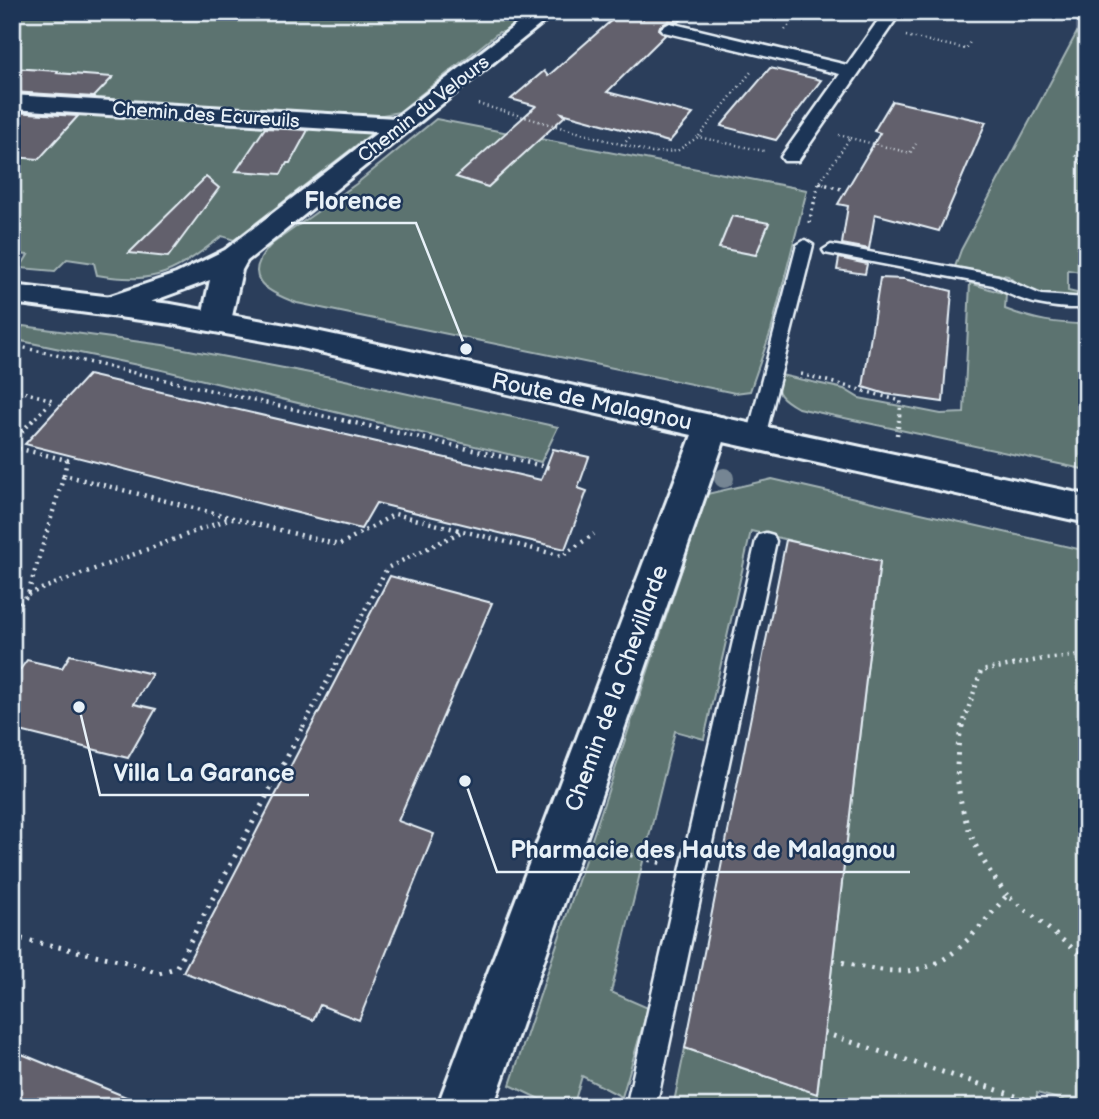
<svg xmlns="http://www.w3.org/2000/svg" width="1099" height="1119" viewBox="0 0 1099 1119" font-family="'Balsamiq Sans',sans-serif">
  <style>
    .green { fill: #5b736f; stroke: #a2b2b4; stroke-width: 2 }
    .building { fill: #62616c; stroke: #e8f1f8; stroke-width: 2 }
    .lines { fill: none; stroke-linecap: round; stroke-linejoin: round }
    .service-casing { stroke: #e8f1f8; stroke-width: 5 }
    .pedestrian-casing { stroke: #e8f1f8; stroke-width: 5 }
    .minor-casing { stroke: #e8f1f8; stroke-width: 6 }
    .tertiary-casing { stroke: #e8f1f8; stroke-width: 6 }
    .primary-casing { stroke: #e8f1f8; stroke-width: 6 }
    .path-far3 { stroke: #e8f1f8; stroke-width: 2.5; stroke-dasharray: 1 3.5; stroke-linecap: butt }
    .path-far2 { stroke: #e8f1f8; stroke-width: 3.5; stroke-dasharray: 2 4.5; stroke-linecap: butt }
    .path-far1 { stroke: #e8f1f8; stroke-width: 4.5; stroke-dasharray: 2 5; stroke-linecap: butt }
    .path { stroke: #e8f1f8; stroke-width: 5; stroke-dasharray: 2.5 7; stroke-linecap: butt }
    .service { fill: #1d3557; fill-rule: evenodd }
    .pedestrian { fill: #1d3557; fill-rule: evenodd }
    .minor { fill: #1d3557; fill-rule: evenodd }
    .tertiary { fill: #1d3557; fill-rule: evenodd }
    .primary { fill: #1d3557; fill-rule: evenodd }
    .tree { fill: #748593 }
    .labels { text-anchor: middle; stroke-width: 5; stroke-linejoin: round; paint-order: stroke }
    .far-street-label { font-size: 19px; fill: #e8f1f8; stroke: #1d3557 }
    .street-label { font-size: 23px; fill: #e8f1f8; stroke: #1d3557 }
    .leader { fill: none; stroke: #e8f1f8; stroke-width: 2.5 }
    .callout-dot { fill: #e8f1f8; stroke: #1d3557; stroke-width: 2.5 }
    .callout-label { font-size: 24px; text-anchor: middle; font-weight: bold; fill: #e8f1f8; stroke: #1d3557; stroke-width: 5; stroke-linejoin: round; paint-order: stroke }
  </style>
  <rect width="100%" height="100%" fill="#2b3e5b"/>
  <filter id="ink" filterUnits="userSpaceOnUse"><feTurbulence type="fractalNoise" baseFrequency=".0143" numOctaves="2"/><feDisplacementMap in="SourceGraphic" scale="14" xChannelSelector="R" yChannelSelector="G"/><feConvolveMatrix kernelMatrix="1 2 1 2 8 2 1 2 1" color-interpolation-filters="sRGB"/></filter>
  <g filter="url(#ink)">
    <path class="green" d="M12 12H532L506 33 499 32 399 112 366 118 12 97Z
      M1082 23 1087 24V273L1068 270V291L1077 293V296H1045L1020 287 1008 276 955 267 961 250Z
      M12 108 376 130 234 240 222 236C175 272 158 285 97 275L94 263 67 259 55 271 20 268 28 255 12 253Z
      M436 119 807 190 771 331 750 391 735 393 297 303C264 291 240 277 272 244L356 184Z
      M970 283 1006 294 1005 309C1033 320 1056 324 1087 324V470L798 408C782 399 775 394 776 374L844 389 859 398 941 414 964 413Z
      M23 326 163 345 336 378 558 427 541 462 162 370 12 339Z
      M772 479 1087 551V1107L1037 1093V1107H673L685 1048 817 1094 880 562 751 531 704 739 675 731 611 992 648 1008 622 1097 582 1076 573 1107H556L510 1085 707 494Z"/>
    <path class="building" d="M621 12H689L679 22 669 21 660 26 659 30 665 35 607 92 693 114 669 142 562 113 565 116 488 187 456 177 536 106 511 99 544 71 548 76Z
      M12 68 58 71 57 73 113 77 94 97 12 92Z
      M770 68 821 80 776 140 721 126Z
      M892 101 986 122 939 231 875 214 869 249 842 244 848 206 838 204 880 133 874 131Z
      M12 112 78 116 39 159 12 157Z
      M265 128 308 130 290 163H287L281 174 236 171Z
      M206 177 219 188 168 257 129 253Z
      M732 216 769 223 756 255 719 248Z
      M839 258 867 264 865 274 837 270Z
      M880 278 904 279 952 291 943 402 886 394 863 387Z
      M88 375 541 480 553 449 589 457 578 488 587 491 565 549 376 503 361 529 25 444Z
      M786 540 880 561 817 1094 685 1048Z
      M390 576 492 603 398 821 434 834 359 1020 320 1005 313 1020 183 972Z
      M70 655 152 674 134 704 156 709 128 758 12 729V681L27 660 62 668Z
      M12 1050 148 1106V1107H12Z"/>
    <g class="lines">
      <g class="service-casing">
        <path id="service" d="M805 240 813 245 765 437 763 442H749L747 437 797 245Z
          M831 245 998 276 1041 295 1087 298V308C1053 309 1022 304 993 285L825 253 823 250Z
          M766 533 773 535 776 541 656 1107H626L756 541 759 535Z"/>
      </g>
      <g class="pedestrian-casing">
        <path id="pedestrian" d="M884 12H901L798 161H784L781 157 840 74 664 32 661 28 670 23 847 65Z"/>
      </g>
      <g class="minor-casing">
        <path id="minor" d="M533 12H556L247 261 242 270 231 321 227 328 216 331 205 328 201 321 210 280 112 316 101 313 97 306 101 299 176 274 225 250 378 132 12 109V95L395 118Z"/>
      </g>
      <g class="tertiary-casing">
        <path id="tertiary" d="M712 415 724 418 729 427 493 1107H437L695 427 700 418Z"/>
      </g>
      <g class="primary-casing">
        <path id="primary" d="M12 285 171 304 297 327 1087 495V523L297 347 171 324 12 303Z"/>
      </g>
      <path class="path-far3" d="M612 12 646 20
        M843 12 858 16
        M785 30 800 12
        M906 36 966 49 970 42
        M478 104 652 153 677 151 698 137 764 151
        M525 117 534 108
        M1087 118V124
        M699 136 751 72
        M850 138 910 153 916 144
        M623 145 631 136
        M1087 147 1076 156 1081 164 1087 167
        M819 183 826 185
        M818 185 850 138 839 135"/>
      <path class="path-far2" d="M820 183 841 189
        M809 223 819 183
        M12 345 350 422
        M801 374 901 401 899 422
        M12 389 53 400 31 422"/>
      <path class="path-far1" d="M342 420 551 468
        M897 435 899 420
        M12 442 33 420
        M12 447 67 460 64 475 339 545 395 514 562 556 594 534
        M28 594 231 518
        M12 615 28 594 64 475
        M303 727 387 568 463 531
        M962 727 981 671 1043 659 1087 655"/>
      <path class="path" d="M962 725C947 787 968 847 1007 895
        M612 850 662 863
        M12 937 123 961 159 973 176 968 304 725
        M833 960C930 986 947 967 1007 895L1087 960
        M824 1033 1037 1103"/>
      <use href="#service" class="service"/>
      <use href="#pedestrian" class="pedestrian"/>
      <use href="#minor" class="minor"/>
      <use href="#tertiary" class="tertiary"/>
      <use href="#primary" class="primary"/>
    </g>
    <circle class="tree" cx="724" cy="478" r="10"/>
  </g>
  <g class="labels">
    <g class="far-street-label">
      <text transform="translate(423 108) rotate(-38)" y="7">Chemin du Velours</text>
      <text transform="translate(206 114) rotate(4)" y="7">Chemin des Ecureuils</text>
    </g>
    <g class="street-label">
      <text transform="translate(592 401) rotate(12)" y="8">Route de Malagnou</text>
      <text transform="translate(616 688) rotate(-70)" y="8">Chemin de la Chevillarde</text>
    </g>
  </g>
  <path class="leader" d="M466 349L416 223H291M79 707L100 795H309M465 781L497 872H910"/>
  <g class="callout-dot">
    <circle cx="466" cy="349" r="7"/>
    <circle cx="79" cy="707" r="7"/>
    <circle cx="465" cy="781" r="7"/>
  </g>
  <g class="callout-label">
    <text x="353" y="209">Florence</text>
    <text x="204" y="781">Villa La Garance</text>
    <text x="703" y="858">Pharmacie des Hauts de Malagnou</text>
  </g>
  <rect width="1099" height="1119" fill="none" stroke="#1d3557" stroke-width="42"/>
  <rect x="21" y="21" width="1057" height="1077" fill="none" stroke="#e8f1f8" stroke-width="2.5" filter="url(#ink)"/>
</svg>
